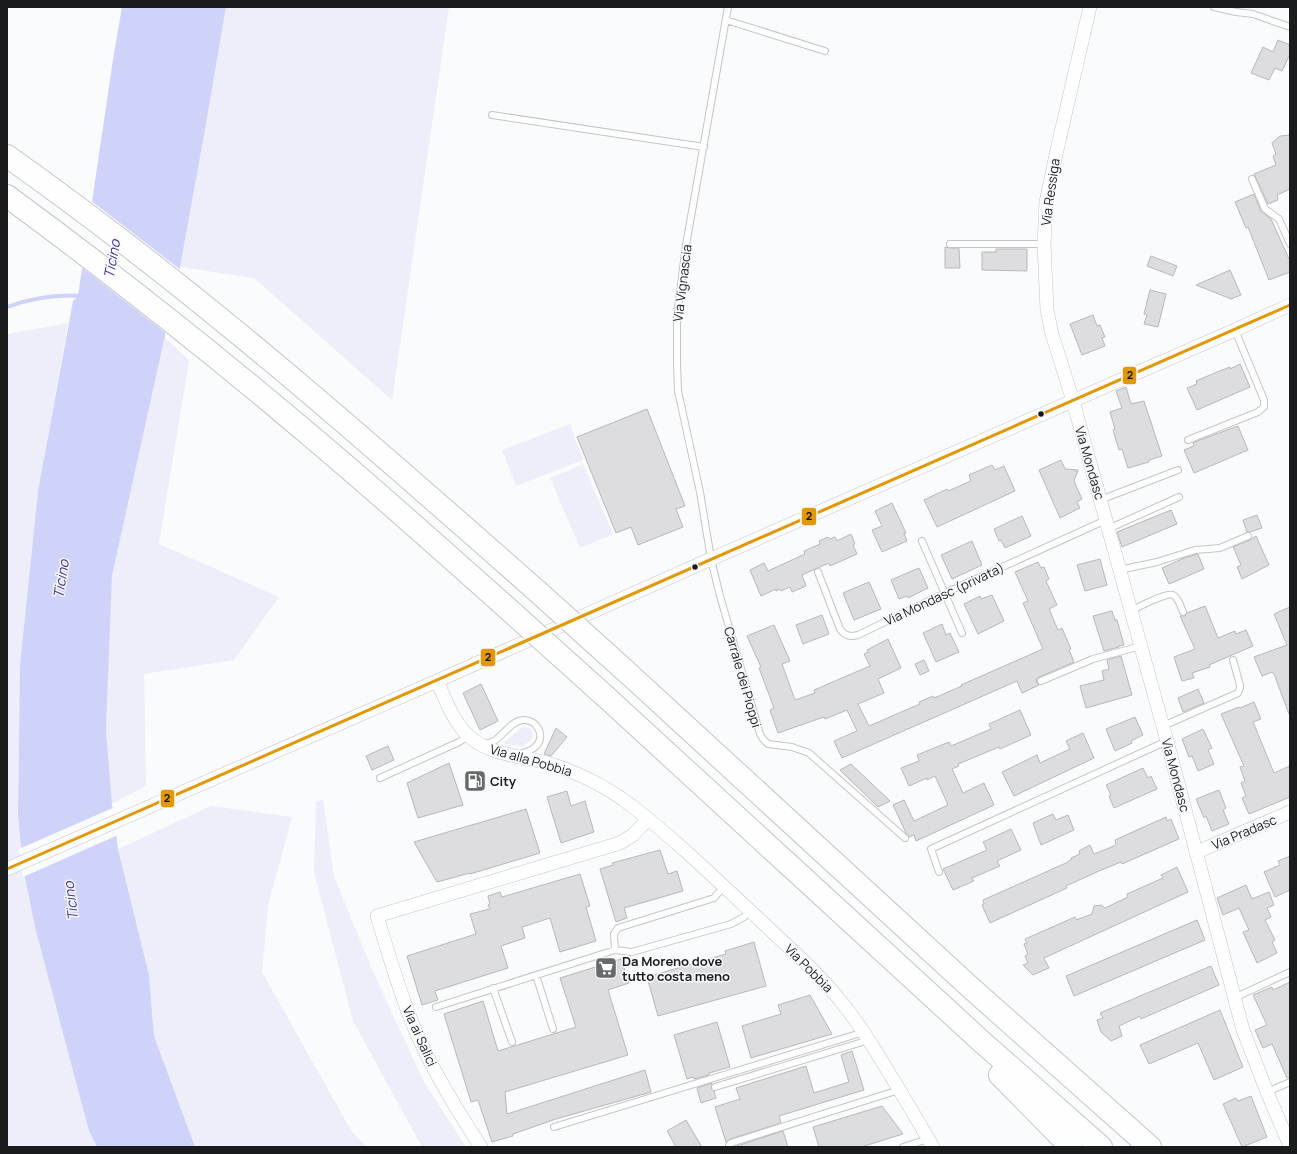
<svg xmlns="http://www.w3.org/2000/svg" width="1297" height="1154" viewBox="0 0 1297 1154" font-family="Manrope,sans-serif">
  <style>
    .green { fill: #edeef9 }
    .water { fill: #cfd3fa }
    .pier { fill: #fafbfd }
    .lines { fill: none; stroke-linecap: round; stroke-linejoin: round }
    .stream { stroke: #cfd3fa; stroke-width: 4 }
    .building { fill: #dddddf; stroke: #b7b8b9 }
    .lane-casing { stroke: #c5c5c7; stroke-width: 8 }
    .street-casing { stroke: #c5c5c7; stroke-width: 14 }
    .highway-casing { stroke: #c5c5c7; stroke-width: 24 }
    .lane { stroke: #fefeff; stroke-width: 6 }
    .street { stroke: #fefeff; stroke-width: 13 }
    .highway { stroke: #fefeff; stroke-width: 22 }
    .highway-bridge-casing { stroke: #c5c5c7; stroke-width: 24; stroke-linecap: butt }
    .highway-bridge { stroke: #fefeff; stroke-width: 22 }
    .bus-1-casing { stroke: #f9fafe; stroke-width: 6 }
    .bus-1 { stroke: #e19803; stroke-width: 3 }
    .bus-dot { fill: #1a1b1d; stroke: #f9fafe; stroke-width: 1.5 }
    .labels { text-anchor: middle; stroke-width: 3; stroke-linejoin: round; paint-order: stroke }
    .street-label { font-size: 13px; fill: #1a1b1d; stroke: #f9fafe }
    .poi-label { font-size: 13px; font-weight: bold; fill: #1a1b1d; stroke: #f9fafe; text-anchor: start }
    .water-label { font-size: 14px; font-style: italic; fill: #3b3094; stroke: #f9fafe }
    .line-badge { stroke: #f9fafe; stroke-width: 1.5 }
    .pale-badge-label { font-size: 11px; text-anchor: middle; font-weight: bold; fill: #111 }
  </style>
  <rect width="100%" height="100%" fill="#fafbfd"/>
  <path class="green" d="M226 7H449L392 400 254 278 180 267 206 124Z
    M68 323 38 491 20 665 18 815 23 868 89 1131 97 1147H7V334Z
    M164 337 189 360 159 544 279 597 234 660 144 674 146 786 112 804 106 730 112 576Z
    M570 424 583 460 516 486 502 450Z
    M583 464 613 534 580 548 550 478Z
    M526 727 531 730 533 735 531 740 522 747 503 743 521 728Z
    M323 800 334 876 371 967 424 1082 466 1147H422L353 1021 314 872 316 801Z
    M211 806 292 817 268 906 262 972 352 1132 367 1147H195L154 1036 149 975 118 849Z"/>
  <path class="water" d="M122 7H226L206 124 180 267 112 576 106 730 112 804 118 849 149 975 154 1036 195 1147H97L89 1131 36 931 23 868 18 815 20 665 38 491 73 301 78 296 114 53Z"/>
  <path class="pier" d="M90 200 181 270 167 334 80 266Z
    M115 807 118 835 23 877 19 849Z"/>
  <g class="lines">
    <path class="stream" d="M7 307C31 298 57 294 83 296"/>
  </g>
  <path class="building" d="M1278 40 1290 45V54L1282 71 1275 68 1269 80 1251 73 1263 47 1273 52Z
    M1290 135V189L1277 195 1278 200 1268 204 1254 174 1276 165 1273 156 1276 154 1272 143 1280 136Z
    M1254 194 1261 211 1271 219 1290 261V272L1269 280 1248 227 1246 228 1235 202Z
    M945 247 950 248H959L960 268H945Z
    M996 249H1027V271L982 270V252H996Z
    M1151 256 1177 266 1173 276 1147 266Z
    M1230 270 1241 295 1231 299 1196 285Z
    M1150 290 1166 294 1158 327 1144 324 1147 315 1144 314Z
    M1093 315 1097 326 1100 325 1105 337 1102 338 1105 346 1082 355 1070 324Z
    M1240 364 1250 387 1197 410 1187 388 1197 384 1196 381 1217 372 1230 367V369Z
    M1126 387 1131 404 1144 401 1162 456 1149 460V462L1128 468 1122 449 1119 450 1113 430 1115 429 1110 412 1122 408 1116 391Z
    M647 409 685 506 676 509 683 527 638 545 631 527 616 533 577 437Z
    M1238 426 1248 450 1194 473 1184 450 1194 446 1193 443 1200 440Z
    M1061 460 1065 469 1078 470 1074 481 1082 499 1077 502 1080 508 1060 518 1039 470Z
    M992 465 995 470 1004 466 1015 491 937 527 924 500 947 489 948 491 971 481 969 475Z
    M892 503 906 533H904L907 541 882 552 872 530 882 526 875 511Z
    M1171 510 1177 524 1122 547 1117 532Z
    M1257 515 1262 528 1250 532H1247L1243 520Z
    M1022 516 1031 536 1005 548 1001 540 999 541 994 529Z
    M851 534 855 544 853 545 857 554 830 566 829 563 802 575 806 586 792 592 790 587 781 591 780 589 776 591V589L761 596 750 570 764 563 768 571 805 554 804 551 820 544 819 541 828 537 830 539 835 537 837 541Z
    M1256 536 1269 565 1242 579 1237 567 1241 565 1233 547 1250 540Z
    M972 541 982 565 952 579 941 555Z
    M1198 554 1204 569 1169 584 1162 568 1184 558Z
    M1100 559 1107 585 1085 591 1077 565Z
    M1038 562 1041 568 1044 567 1049 579 1046 581 1057 605 1049 609 1058 630 1062 628 1071 649 1069 650 1074 662 1039 677 1036 679 1037 683 1039 685 1022 693 1017 681 842 758 834 741 857 731 847 710 825 719 824 717 778 733 770 710 774 708 759 668 761 667 747 636 774 625 790 661 782 664 795 700 815 693 814 690 870 666 864 654 868 652 867 650 888 639 901 668 878 679 884 693 858 704 869 726 920 704 919 702 933 696 934 698 962 686 961 685 1043 649 1023 603 1028 601 1015 572Z
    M919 568 928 588 908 598 907 596 899 599 891 580Z
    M869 582 881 609 854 620 843 593Z
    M992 595 1004 621 978 634 964 604 980 596 981 599Z
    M1205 606 1218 638 1235 631 1236 634 1246 630 1253 646 1209 665 1210 667 1192 673 1194 678 1182 681 1174 657 1195 649 1180 616H1185L1187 613Z
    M1290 607V713L1289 714 1274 674 1272 672 1262 676 1254 657 1287 645 1274 614Z
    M1112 611 1115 620H1117L1124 645 1119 646V647L1104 651 1093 616Z
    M822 615 829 634 803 644 796 625Z
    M942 624 946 635 950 633 959 652 936 662 923 633Z
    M1121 656 1132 695 1086 708 1080 686 1104 680 1102 671 1109 669 1107 660Z
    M924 660 929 671 920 675 915 664Z
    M481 684 498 721 480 730 463 693Z
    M1198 689 1204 703 1183 712 1178 698Z
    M1254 702 1261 719 1253 722 1274 773 1290 766V797L1249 814 1242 798 1246 796 1241 783 1245 781 1240 767 1244 766 1221 714 1239 707 1240 708Z
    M1020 710 1031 735 1000 749 999 747 958 764 959 766 952 769 963 793 984 783 994 805 916 841 914 835 909 837 906 833 893 805 904 800 914 821 948 805 935 776 927 780V778L909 786 901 768 919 761 917 755 949 742 951 746 991 729 989 724Z
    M1135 717 1143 735 1131 741 1132 743 1115 751 1106 729Z
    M556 728 567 737 551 756 544 754Z
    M1203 729 1212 748 1208 750 1214 764 1198 771 1192 756 1189 757 1182 739Z
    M1083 733 1094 758 1014 796 1002 772 1037 755 1040 763 1070 749 1066 741Z
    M388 746 394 760 372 770 366 756Z
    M449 763 463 805 418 818 407 783Z
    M851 764 890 801 878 807 840 770Z
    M1143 768 1148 778 1151 776 1157 789 1114 808 1109 796 1111 795 1106 785Z
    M1219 790 1226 808 1223 810 1229 824 1212 831 1206 816 1204 818 1196 799Z
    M567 791 571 806 585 801 594 832 561 843 547 797Z
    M526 809 540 853 470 874V873L437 882 414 842Z
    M1053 814 1056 820 1068 815 1074 830 1041 845 1033 823Z
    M1166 817 1167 821 1171 819 1179 839 1122 864 1121 862 1099 871 1066 886 1067 888 990 923 982 905 984 904 983 900 1066 863 1072 859 1071 858 1080 854 1079 851 1090 845 1094 854 1114 846 1116 844 1115 840Z
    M1011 829 1021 850 997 861 1000 866 972 878 974 881 953 890 943 869 987 850 983 842Z
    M660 850 668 874 677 871 683 891 624 908 627 918 616 922 600 869 613 865 612 863Z
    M1290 856V890L1275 897 1264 872 1280 865 1278 861Z
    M1177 867 1188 892 1044 958 1049 968 1033 975 1023 965 1028 963 1025 956 1028 954 1024 944 1027 943 1025 939 1075 917 1076 920 1092 914 1094 906 1101 905 1105 908 1128 897 1127 894 1163 878 1161 875Z
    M580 874 590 906 586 907 596 941 560 952 550 918 522 927 525 938 501 946 508 968 435 991 438 1000 422 1005 407 956 476 934 470 914 490 909 488 905 490 904 488 896 500 892 502 897Z
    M1246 885 1252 899 1269 892 1274 905 1267 908 1271 917 1265 920 1275 940 1272 942 1277 953 1257 963 1243 932 1249 930 1239 908 1223 915 1217 898Z
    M1197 920 1205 940 1074 996 1066 976Z
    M754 942 766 986 658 1016 647 977 726 954 725 951Z
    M621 959 629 983 608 990 628 1055 505 1092 507 1114 645 1070 651 1092 556 1119 513 1134V1136L492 1142 478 1100 471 1102 444 1014 483 1001 498 1051 576 1027 560 978Z
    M1211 966 1219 985 1141 1019 1140 1016 1119 1026 1122 1036 1111 1041 1101 1032 1097 1020 1103 1018 1100 1013Z
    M1290 982V1078H1287L1272 1044 1263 1048 1255 1030 1267 1025 1253 995 1272 987 1273 990Z
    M810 995 832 1034 751 1058 742 1026 781 1014 778 1005Z
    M1220 1010 1243 1067 1214 1080 1198 1043 1149 1064 1140 1045Z
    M717 1022 730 1067 709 1073V1075L694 1079 693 1077 687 1079 674 1035Z
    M852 1051 864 1090 779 1116 781 1123 730 1139 726 1142 715 1107 740 1099 736 1088 806 1066 814 1093 849 1082 841 1055Z
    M712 1083 711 1088 714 1091 716 1098 701 1103 697 1088Z
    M1251 1096 1267 1137 1242 1147 1223 1104 1236 1098 1238 1101Z
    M882 1106 903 1134 861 1147H819L813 1127Z
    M686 1120 702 1147H676L667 1131Z
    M783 1131 788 1147H734Z"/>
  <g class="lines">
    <g class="lane-casing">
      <path id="lane" d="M728 7 686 245 677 316V363L678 391 700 492 711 559 720 596 760 734 763 739 768 744 792 747 809 753 905 838
        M1214 7 1236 12 1253 14 1290 27
        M726 20 825 51
        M492 115 704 147
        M1252 179 1265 209 1279 219 1290 244
        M950 244H1044
        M1188 440 1258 412 1264 407V400L1235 330
        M1100 500 1178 470
        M1108 529 1179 497
        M922 541 962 633
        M1119 570 1157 562 1195 550 1220 548 1248 536
        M818 572 840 629C845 636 850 637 858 635L945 593 1106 520
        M1131 611C1138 607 1167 592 1173 595 1178 597 1181 607 1183 612
        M1041 681 1093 659 1141 646
        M1163 726 1238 693 1240 688V685L1233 660
        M484 744C500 744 508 721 523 720 537 719 546 736 536 746 532 751 525 752 520 754
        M380 778 459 742 468 736
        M939 872 931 849 1167 741
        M724 886 714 898 618 928 614 934 615 950 632 952 731 924 744 917 750 911
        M536 975 553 1029
        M493 988 512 1042
        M1234 998 1290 972
        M436 1007 615 950
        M715 1087 869 1040
        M1267 1092 1290 1082
        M554 1127 864 1032
        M729 1147V1145L731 1143 899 1090
        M903 1147 928 1139"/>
    </g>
    <g class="street-casing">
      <path id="street" d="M1090 7 1057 150 1046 202 1044 244 1047 310 1052 334 1073 401 1167 741 1243 1030 1267 1092 1290 1146
        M437 681C446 700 454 725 471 738 491 755 522 756 547 763 578 772 607 787 632 806 677 841 719 882 761 921 789 948 819 973 843 1004 859 1024 873 1046 886 1068 902 1094 918 1121 933 1147
        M1197 852 1290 812
        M7 869 437 681 711 559 1235 330 1290 305
        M481 1147C457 1110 434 1073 416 1032 400 995 389 955 377 916L620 843 633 835 648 819"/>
    </g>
    <g class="highway-casing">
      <path id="highway" d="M7 156C194 288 366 440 537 591
        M7 196C109 271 209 350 306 432 374 489 441 549 507 608
        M630 675 971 988 1150 1147
        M606 697 982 1042 1101 1147
        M1000 1075 1071 1147"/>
    </g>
    <use href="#lane" class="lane"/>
    <use href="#street" class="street"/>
    <use href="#highway" class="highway"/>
    <g class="highway-bridge-casing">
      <path id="highway-bridge" d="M537 591 630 675
        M507 608 606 697"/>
    </g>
    <use href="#highway-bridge" class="highway-bridge"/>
    <g class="bus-1-casing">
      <path id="bus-1" d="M7 869 1290 305"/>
    </g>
    <use href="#bus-1" class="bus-1"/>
  </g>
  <defs>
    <g id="fuel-square" transform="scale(1.15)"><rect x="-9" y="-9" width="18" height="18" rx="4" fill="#68696b" stroke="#f9fafe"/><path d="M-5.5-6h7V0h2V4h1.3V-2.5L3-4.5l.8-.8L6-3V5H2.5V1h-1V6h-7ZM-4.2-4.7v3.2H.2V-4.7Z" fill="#fff"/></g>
    <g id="supermarket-square" transform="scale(1.15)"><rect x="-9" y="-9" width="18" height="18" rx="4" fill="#68696b" stroke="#f9fafe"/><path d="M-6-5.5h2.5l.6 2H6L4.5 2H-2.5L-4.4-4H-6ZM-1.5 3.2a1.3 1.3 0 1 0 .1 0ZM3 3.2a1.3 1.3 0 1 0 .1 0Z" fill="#fff"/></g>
  </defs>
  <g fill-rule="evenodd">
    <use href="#fuel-square" x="475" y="781"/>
    <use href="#supermarket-square" x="606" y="968"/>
  </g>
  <g class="bus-dot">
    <circle cx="1041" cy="414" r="3.5"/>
    <circle cx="695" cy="567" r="3.5"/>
  </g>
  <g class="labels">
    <g class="street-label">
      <text transform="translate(1050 192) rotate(-82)" y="5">Via Ressiga</text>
      <text transform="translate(682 283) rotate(-83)" y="5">Via Vignascia</text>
      <text transform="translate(1090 463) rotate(74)" y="5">Via Mondasc</text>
      <text transform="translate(944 594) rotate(-25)" y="5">Via Mondasc (privata)</text>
      <text transform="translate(743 677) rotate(74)" y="5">Carrale dei Pioppi</text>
      <text transform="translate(531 760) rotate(16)" y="5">Via alla Pobbia</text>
      <text transform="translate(1176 775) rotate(75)" y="5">Via Mondasc</text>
      <text transform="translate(1244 832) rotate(-23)" y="5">Via Pradasc</text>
      <text transform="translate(809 968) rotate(45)" y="5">Via Pobbia</text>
      <text transform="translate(420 1036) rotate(66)" y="5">Via ai Salici</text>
    </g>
    <g class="poi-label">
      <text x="490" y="786">City</text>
      <text x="622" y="966">Da Moreno dove<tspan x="622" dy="15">tutto costa meno</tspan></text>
    </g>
    <g class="water-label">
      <text transform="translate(112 259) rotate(-80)" y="5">Ticino</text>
      <text transform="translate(61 579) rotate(-81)" y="5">Ticino</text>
      <text transform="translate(71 901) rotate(-97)" y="5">Ticino</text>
    </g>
  </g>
  <g class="line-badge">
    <rect x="1122" y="366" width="15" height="19" rx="4" fill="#e19803"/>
    <rect x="801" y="507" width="16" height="19" rx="4" fill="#e19803"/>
    <rect x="480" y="648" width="16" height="19" rx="4" fill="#e19803"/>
    <rect x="160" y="789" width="15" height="19" rx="4" fill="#e19803"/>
  </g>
  <g class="pale-badge-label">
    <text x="1130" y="379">2</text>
    <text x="809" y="520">2</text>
    <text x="488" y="661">2</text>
    <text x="167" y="802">2</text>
  </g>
  <rect width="1297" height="1154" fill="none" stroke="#1a1b1d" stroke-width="16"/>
</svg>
